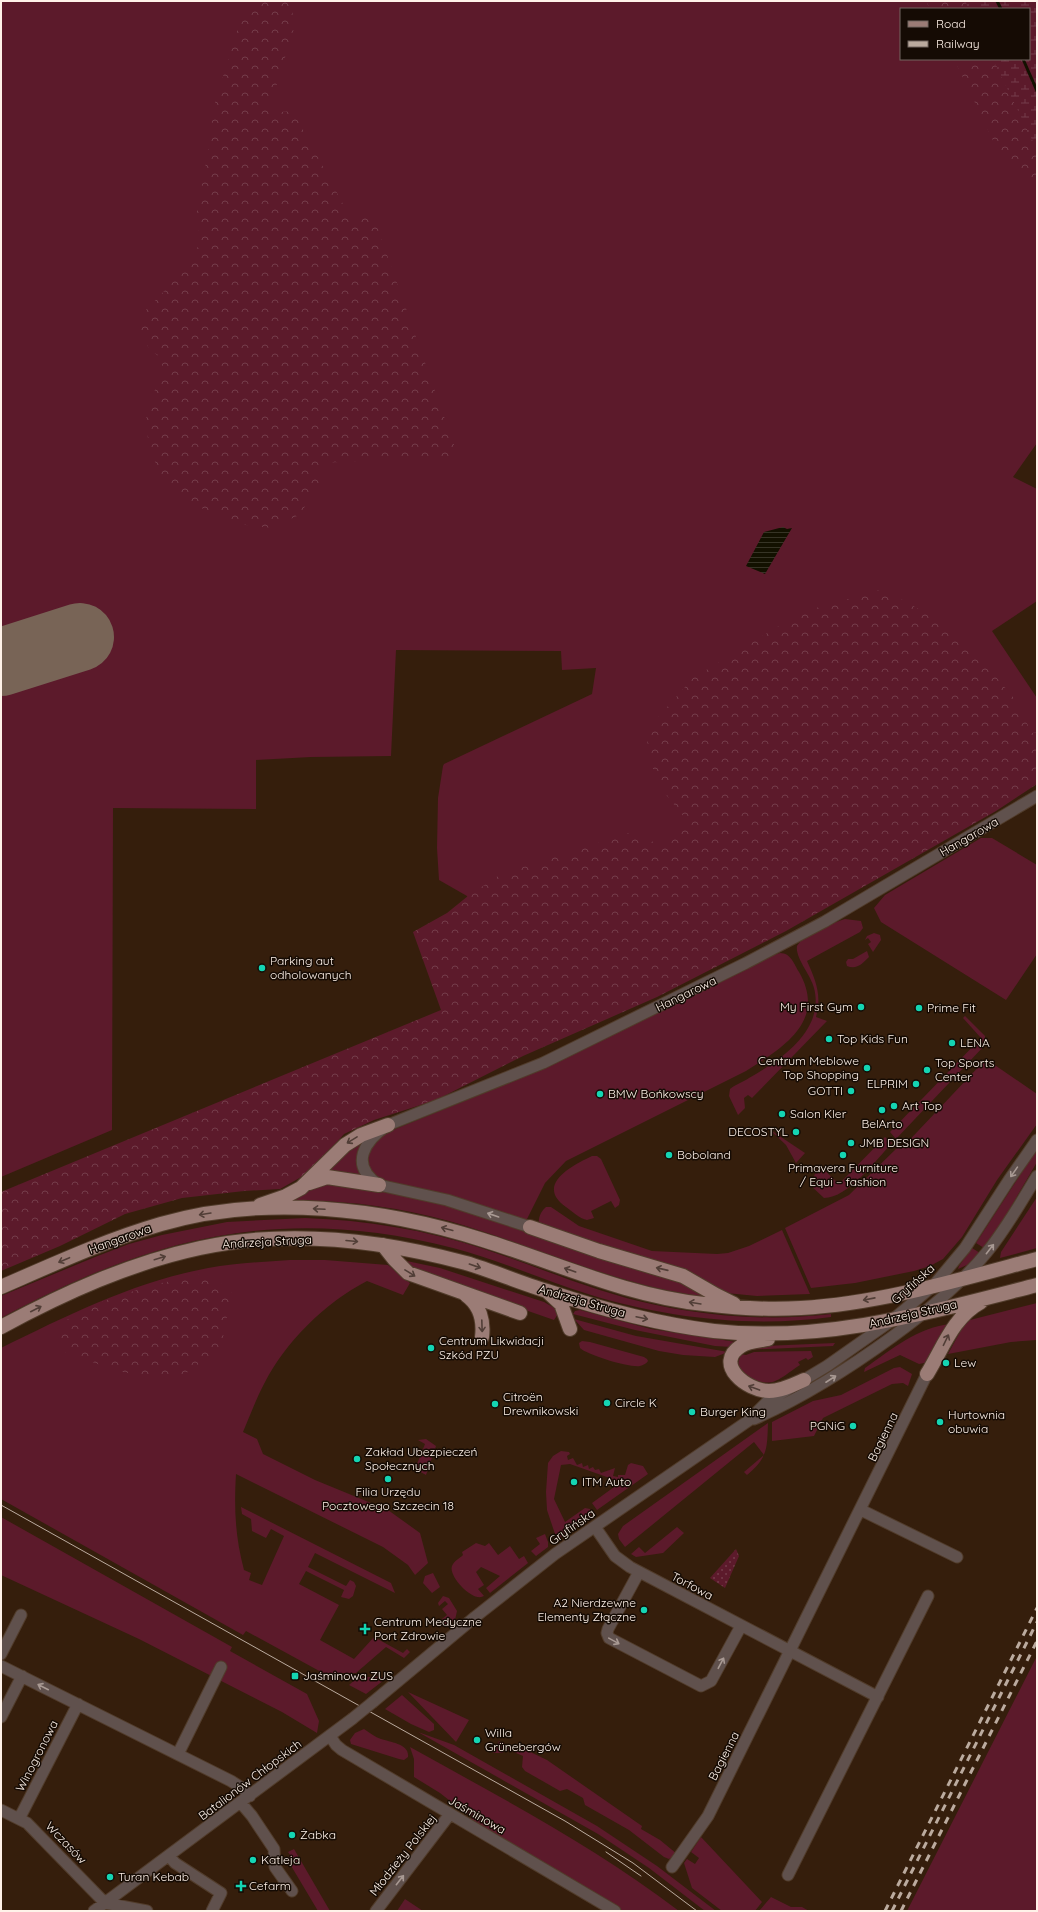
<svg xmlns="http://www.w3.org/2000/svg" width="1038" height="1912" viewBox="0 0 1038 1912" font-family="Quicksand,sans-serif">
  <style>
    .grass { fill: #5c1a2b }
    .forest { fill: url(#forest-crowns) }
    .wetland { fill: url(#wetland-marsh) }
    .park { fill: url(#park-dots) }
    .water { fill: url(#water-rules) }
    .lines { fill: none; stroke-linecap: round; stroke-linejoin: round }
    .stream { stroke: #131100; stroke-width: 3 }
    .runway { stroke: #786456; stroke-width: 68 }
    .minor-casing { stroke: #513c2b; stroke-width: 13 }
    .major-casing { stroke: #513c2b; stroke-width: 16 }
    .minor { stroke: #60514d; stroke-width: 11 }
    .major { stroke: #9b7c76; stroke-width: 14 }
    .tram { stroke: #bbab9f; stroke-width: 1 }
    .rail { stroke: #bbab9f; stroke-width: 3; stroke-dasharray: 7 7; stroke-linecap: butt }
    .minor-bridge-casing { stroke: #513c2b; stroke-width: 13; stroke-linecap: butt }
    .minor-bridge { stroke: #60514d; stroke-width: 11 }
    .oneway { stroke: #513e37 }
    .oneway2 { stroke: #a89993 }
    .poi-dot { fill: #14d5b3; stroke: #150b04; stroke-width: 1.5 }
    .labels { text-anchor: middle; stroke-width: 3; stroke-linejoin: round; paint-order: stroke }
    .street-label { font-size: 12px; fill: #fff2e9; stroke: #150b04 }
    .poi-label { font-size: 12px; fill: #fff2e9; stroke: #150b04; text-anchor: start }
  </style>
  <defs>
    <pattern id="forest-crowns" width="20" height="18" patternUnits="userSpaceOnUse"><rect width="20" height="18" fill="#5c1a2b"/><path d="M2 6a3 3 0 1 1 6 0M12 15a3 3 0 1 1 6 0" fill="none" stroke="#743c4a"/></pattern>
    <pattern id="wetland-marsh" width="20" height="14" patternUnits="userSpaceOnUse"><rect width="20" height="14" fill="#5c1a2b"/><path d="M1 5h8M5 5V1M11 12h8M15 12V8" fill="none" stroke="#743c4a"/></pattern>
    <pattern id="park-dots" width="8" height="8" patternUnits="userSpaceOnUse"><rect width="8" height="8" fill="#5c1a2b"/><path d="M2 2h.1M6 6h.1" fill="none" stroke="#743c4a" stroke-width="1.8" stroke-linecap="round"/></pattern>
    <pattern id="water-rules" width="6" height="5" patternUnits="userSpaceOnUse"><rect width="6" height="5" fill="#131100"/><path d="M0 2.5h6" fill="none" stroke="#363425"/></pattern>
  </defs>
  <rect width="100%" height="100%" fill="#351e0c"/>
  <path class="grass" d="M1 1H965L969 9H901V59H993L1037 150V443L1013 477 1037 489V601L992 631 1037 698V752L501 974 467 896 439 880 437 848 438 798 443 766 444 764 592 694 596 668 562 670 561 651 396 650 391 756 311 757 256 760V809L113 808 112 1130 1 1177Z
    M981 838H992L1037 865V954L1006 1000 881 922 874 908 885 895Z
    M845 919 861 921 863 928 860 932 807 961C816 981 822 995 816 1017L827 1021 752 1098 748 1095 744 1098 745 1108 738 1115 729 1096 730 1089C736 1084 743 1082 749 1078 781 1060 825 1030 814 988 811 975 795 958 797 946 803 935 833 923 845 919Z
    M874 933 880 935 881 940 873 952 868 944 871 942 868 938 865 940 867 936Z
    M867 951 869 957C863 963 857 970 847 966L846 962 848 959H853Z
    M780 953C791 953 794 964 799 972 827 1021 784 1047 746 1071L566 1161 545 1183 527 1219 525 1220 376 1179C368 1168 367 1162 368 1149L383 1134 494 1089 544 1066 774 955Z
    M965 1016 985 1036V1045L896 1139 890 1132 981 1038 963 1018Z
    M986 1059 1037 1094V1124L997 1180 962 1237 943 1259 930 1266 914 1271 855 1283 811 1288 785 1228 849 1195 898 1147 901 1149Z
    M769 1129 805 1153 796 1163 786 1145Z
    M365 1136 363 1177 325 1171Z
    M885 1137 892 1143C876 1160 848 1198 824 1198L809 1184 813 1179 816 1171 823 1169 839 1184Z
    M1037 1149V1162L1005 1217 984 1248 976 1243Z
    M592 1156H597L601 1159 620 1200 619 1205 615 1208 611 1201 591 1211 594 1218 587 1220C580 1219 573 1212 566 1207 535 1185 571 1166 592 1156Z
    M330 1181 445 1204 669 1276 705 1297C681 1293 657 1289 634 1282 571 1265 512 1239 449 1221 397 1207 342 1199 288 1201L287 1199Z
    M1037 1197V1248L1000 1258 1001 1252Z
    M546 1207H551L579 1226 652 1251 717 1254 728 1253 749 1246 782 1230 810 1294 757 1296 726 1293 539 1224C538 1218 541 1211 546 1207Z
    M305 1218C366 1220 426 1230 484 1249 541 1268 597 1293 656 1305 714 1317 772 1321 831 1314V1317C752 1328 664 1318 588 1294 543 1280 499 1260 453 1248 282 1204 153 1236 1 1318V1296L95 1257 129 1244 162 1235 227 1222Z
    M972 1248 980 1253 967 1265 958 1269 959 1266Z
    M290 1260H325L388 1265 410 1283 403 1295 367 1281C326 1302 285 1342 264 1384 256 1399 250 1416 243 1432L257 1439 263 1454 315 1480 388 1510 420 1533 428 1563 415 1575 408 1565 383 1547 236 1474C234 1508 235 1536 244 1570L251 1573 249 1580 262 1585 284 1536 271 1529 266 1538 252 1531 251 1519 242 1514 241 1507 391 1583 395 1593 315 1553 308 1567 346 1586 350 1580 354 1582 356 1586 353 1596 349 1599 341 1597 344 1590 306 1571 299 1584 339 1605 320 1640 354 1659 374 1637 403 1653 407 1649 410 1652 404 1658 386 1647 356 1673H323L246 1631 243 1635 1 1499V1348C68 1315 134 1282 208 1268 235 1263 263 1262 290 1260Z
    M402 1260 440 1268 544 1302 556 1309 558 1314 554 1320 418 1273Z
    M1037 1303V1340L1011 1342 948 1354 966 1321Z
    M580 1310 651 1329 736 1342 732 1347 715 1346 635 1330 573 1314 575 1311Z
    M574 1319 636 1336 728 1352 715 1357 683 1355 659 1351 584 1330Z
    M951 1324 929 1362 919 1364 900 1355 864 1372 865 1368C892 1349 918 1327 951 1324Z
    M582 1341 590 1342 644 1357 647 1359 648 1361C646 1364 643 1365 640 1366 630 1368 587 1355 580 1348L579 1343Z
    M835 1343 833 1346 744 1350 764 1346Z
    M811 1351 813 1357 808 1360 806 1358 798 1362 800 1365C772 1384 774 1388 741 1375L738 1363 741 1354 746 1355 754 1352Z
    M900 1367 912 1374 908 1386 903 1383 892 1384 823 1418 814 1436 772 1441V1422L813 1401 841 1395 894 1368Z
    M768 1423C767 1449 768 1457 747 1475L744 1472 764 1455 754 1442 625 1547 619 1539 618 1534 623 1526Z
    M426 1439 436 1446 426 1475 415 1469 425 1444 418 1440Z
    M561 1451 569 1452 570 1454 567 1456 568 1460 573 1458 577 1465 582 1463 583 1467 588 1465 589 1469 593 1467 595 1470 599 1469 601 1473 615 1468 613 1476 618 1477V1475H625L628 1465 631 1463 643 1466 648 1474 597 1510 592 1503 621 1482 570 1464 561 1465 554 1499 565 1522 585 1508 590 1509 593 1513 557 1540 547 1510 546 1492 548 1463 553 1456Z
    M1 1517 232 1647 230 1651 307 1694 319 1721 317 1733 282 1712 139 1639 1 1575Z
    M677 1527 684 1533 663 1553 636 1557 631 1554 639 1547 645 1553Z
    M545 1534 548 1542V1547L536 1556 531 1551 540 1544 536 1538Z
    M476 1543 485 1546 489 1543 498 1555 510 1546 519 1559 524 1556 528 1563 490 1593 486 1588 500 1576 481 1567 476 1572 484 1585 478 1589 484 1596C473 1603 448 1576 452 1566 454 1561 460 1558 463 1555L462 1552Z
    M433 1573 440 1587 432 1593 423 1583 425 1576Z
    M443 1596 449 1598 457 1611 455 1620 446 1625 442 1619 447 1615 442 1609 448 1604 445 1601 439 1606 438 1603Z
    M1037 1656V1911H907Z
    M358 1677H382L384 1680 366 1694 349 1685Z
    M408 1692 469 1720 456 1742Z
    M402 1695 434 1724V1730L429 1732 411 1724 385 1709Z
    M364 1729C370 1733 375 1737 381 1739 390 1742 410 1744 408 1757L404 1760 399 1759 351 1744 350 1740 355 1733Z
    M418 1732 454 1745 597 1826 657 1866 716 1911H705L649 1868 598 1834Z
    M499 1741 520 1751 522 1748 547 1760 642 1826 641 1829 660 1840 677 1854 669 1859 664 1857 629 1830 585 1805 583 1798 567 1789 560 1791 525 1771 522 1767 523 1756 507 1749 502 1753H493Z
    M410 1747C503 1799 594 1846 679 1911H623L470 1820 472 1817 464 1812 440 1793 414 1777V1759Z
    M701 1837 762 1902 755 1911H722L692 1888 684 1863 687 1859 695 1864 699 1858 691 1852Z
    M294 1849 330 1911H318L287 1859 291 1856 288 1852Z
    M771 1897 791 1907H802L809 1911H759Z
    M405 1899 423 1911H397Z"/>
  <path class="forest" d="M253 1H290L295 25 268 113 293 111 351 219 373 215 458 456 320 463 321 484 299 515 272 528 246 525 193 505 160 473 149 448 146 421 148 405 160 379 163 358C146 350 143 340 139 322L145 311 171 284 200 244 197 211 207 157 214 106 241 18Z
    M926 1H1037V187L997 149 954 59H1029V9H930Z
    M883 589 956 630 1014 698 1032 733 1037 732V784L996 811 786 931 657 997 523 1056 436 1100 374 1120 344 1134 310 1172 280 1189 244 1191 182 1198 125 1214 60 1246 1 1271V1192L441 1010 413 932 447 913 468 896 501 874 632 832 666 848 688 822 656 782 645 732 693 678 802 612Z
    M209 1273 234 1295 228 1311 221 1348 185 1374 151 1378 114 1370 62 1351 58 1339C60 1334 61 1326 65 1322 85 1301 179 1277 209 1273Z"/>
  <path class="wetland" d="M965 1H1037V150L993 59H1029V9H969Z"/>
  <path class="park" d="M736 1549 739 1556 725 1588 710 1578Z"/>
  <path class="water" d="M783 527 787 529 792 528 765 574 746 566 764 532Z"/>
  <g class="lines">
    <path class="stream" d="M997 1 1001 9
      M1023 59 1037 91"/>
    <path class="runway" d="M1 662 80 637"/>
    <g class="minor-casing">
      <path id="minor" d="M530 1227 447 1200 379 1185C349 1165 364 1141 388 1125L543 1063 746 963 824 922 1037 796
        M754 1419C804 1397 848 1369 892 1337 926 1312 960 1285 987 1252 1006 1229 1021 1202 1037 1176
        M861 1510 957 1557
        M595 1527 615 1556 630 1567 878 1697
        M639 1572 608 1629 607 1633 609 1638 701 1686 711 1681 741 1626
        M1 1654 21 1615
        M1 1666 231 1781 242 1788 250 1796
        M373 1702 475 1617 555 1554 748 1421 767 1402 827 1366 891 1321 934 1285 965 1248 1009 1180 1037 1140
        M1 1717 22 1676
        M330 1736 336 1745 342 1750 615 1911
        M178 1754 221 1667
        M241 1803 252 1816 274 1849 275 1867 292 1891
        M1 1810 27 1823 105 1903 147 1911
        M19 1819 78 1704
        M169 1856 175 1863 221 1893 212 1911
        M672 1867 708 1816 927 1374
        M788 1875 928 1596
        M94 1911 352 1719
        M376 1911 450 1814"/>
    </g>
    <g class="major-casing">
      <path id="major" d="M309 1183 327 1177 379 1185
        M260 1205 286 1196 301 1188 345 1145 361 1135 388 1125
        M530 1227 599 1251 683 1276 716 1295 734 1304
        M383 1245 394 1259 408 1273 520 1313
        M1 1287C54 1264 106 1240 161 1224 263 1194 383 1208 483 1240 557 1263 627 1296 704 1304 736 1308 769 1310 801 1308 878 1304 962 1279 1037 1259
        M548 1292 561 1304 570 1329
        M466 1295C480 1305 484 1321 482 1337
        M1 1327C64 1293 130 1263 200 1248 287 1229 381 1240 466 1263 493 1271 520 1283 547 1291 601 1309 657 1324 714 1331 824 1343 931 1312 1037 1285
        M768 1339C759 1341 749 1341 741 1346 713 1364 747 1391 769 1391 781 1391 793 1385 804 1380
        M927 1374C943 1348 953 1317 981 1302"/>
    </g>
    <use href="#minor" class="minor"/>
    <use href="#major" class="major"/>
    <path class="tram" d="M1 1505 565 1821 633 1863 697 1911
      M606 1852 641 1876"/>
    <path class="rail" d="M885 1911 1037 1608
      M892 1911 1037 1622
      M901 1911 1037 1641"/>
    <g class="minor-bridge-casing">
      <path id="minor-bridge" d="M352 1719 373 1702"/>
    </g>
    <use href="#minor-bridge" class="minor-bridge"/>
  </g>
  <defs><path id="oneway-shaft" d="M-6 0H5M1.5-3L5.5 0L1.5 3" fill="none" stroke-width="1.6" stroke-linecap="round" stroke-linejoin="round"/></defs>
  <g class="oneway">
    <use href="#oneway-shaft" transform="translate(352 1140) rotate(148)"/>
    <use href="#oneway-shaft" transform="translate(319 1209) rotate(-177)"/>
    <use href="#oneway-shaft" transform="translate(205 1214) rotate(171)"/>
    <use href="#oneway-shaft" transform="translate(447 1229) rotate(-165)"/>
    <use href="#oneway-shaft" transform="translate(352 1241) rotate(5)"/>
    <use href="#oneway-shaft" transform="translate(160 1258) rotate(-17)"/>
    <use href="#oneway-shaft" transform="translate(64 1260) rotate(157)"/>
    <use href="#oneway-shaft" transform="translate(475 1266) rotate(19)"/>
    <use href="#oneway-shaft" transform="translate(662 1269) rotate(-167)"/>
    <use href="#oneway-shaft" transform="translate(570 1270) rotate(-161)"/>
    <use href="#oneway-shaft" transform="translate(410 1273) rotate(32)"/>
    <use href="#oneway-shaft" transform="translate(869 1299) rotate(169)"/>
    <use href="#oneway-shaft" transform="translate(695 1303) rotate(-171)"/>
    <use href="#oneway-shaft" transform="translate(36 1309) rotate(-27)"/>
    <use href="#oneway-shaft" transform="translate(642 1318) rotate(12)"/>
    <use href="#oneway-shaft" transform="translate(482 1326) rotate(88)"/>
    <use href="#oneway-shaft" transform="translate(946 1340) rotate(-64)"/>
    <use href="#oneway-shaft" transform="translate(754 1388) rotate(-160)"/>
  </g>
  <g class="oneway2">
    <use href="#oneway-shaft" transform="translate(1014 1172) rotate(125)"/>
    <use href="#oneway-shaft" transform="translate(493 1215) rotate(-161)"/>
    <use href="#oneway-shaft" transform="translate(990 1249) rotate(-52)"/>
    <use href="#oneway-shaft" transform="translate(831 1379) rotate(-33)"/>
    <use href="#oneway-shaft" transform="translate(614 1641) rotate(29)"/>
    <use href="#oneway-shaft" transform="translate(721 1663) rotate(-62)"/>
    <use href="#oneway-shaft" transform="translate(43 1687) rotate(-153)"/>
    <use href="#oneway-shaft" transform="translate(400 1880) rotate(-52)"/>
  </g>
  <g class="poi-dot">
    <circle cx="262" cy="968" r="4"/>
    <circle cx="861" cy="1007" r="4"/>
    <circle cx="919" cy="1008" r="4"/>
    <circle cx="829" cy="1039" r="4"/>
    <circle cx="952" cy="1043" r="4"/>
    <circle cx="867" cy="1068" r="4"/>
    <circle cx="927" cy="1070" r="4"/>
    <circle cx="916" cy="1084" r="4"/>
    <circle cx="851" cy="1091" r="4"/>
    <circle cx="600" cy="1094" r="4"/>
    <circle cx="894" cy="1106" r="4"/>
    <circle cx="882" cy="1110" r="4"/>
    <circle cx="782" cy="1114" r="4"/>
    <circle cx="796" cy="1132" r="4"/>
    <circle cx="851" cy="1143" r="4"/>
    <circle cx="669" cy="1155" r="4"/>
    <circle cx="843" cy="1155" r="4"/>
    <circle cx="431" cy="1348" r="4"/>
    <circle cx="946" cy="1363" r="4"/>
    <circle cx="607" cy="1403" r="4"/>
    <circle cx="495" cy="1404" r="4"/>
    <circle cx="692" cy="1412" r="4"/>
    <circle cx="940" cy="1422" r="4"/>
    <circle cx="853" cy="1426" r="4"/>
    <circle cx="357" cy="1459" r="4"/>
    <circle cx="388" cy="1479" r="4"/>
    <circle cx="574" cy="1482" r="4"/>
    <circle cx="644" cy="1610" r="4"/>
    <path d="M363 1623h4v4h4v4h-4v4h-4v-4h-4v-4h4z"/>
    <rect x="291" y="1672" width="8" height="8" rx="2"/>
    <circle cx="477" cy="1740" r="4"/>
    <circle cx="292" cy="1835" r="4"/>
    <circle cx="253" cy="1860" r="4"/>
    <circle cx="110" cy="1877" r="4"/>
    <path d="M239 1880h4v4h4v4h-4v4h-4v-4h-4v-4h4z"/>
  </g>
  <g class="labels">
    <g class="street-label">
      <text transform="translate(969 837) rotate(-30)" y="4">Hangarowa</text>
      <text transform="translate(686 994) rotate(-26)" y="4">Hangarowa</text>
      <text transform="translate(120 1239) rotate(-20)" y="4">Hangarowa</text>
      <text transform="translate(267 1242) rotate(-3)" y="4">Andrzeja Struga</text>
      <text transform="translate(913 1284) rotate(-42)" y="4">Gryfińska</text>
      <text transform="translate(582 1301) rotate(16)" y="4">Andrzeja Struga</text>
      <text transform="translate(913 1314) rotate(-13)" y="4">Andrzeja Struga</text>
      <text transform="translate(883 1437) rotate(-64)" y="4">Bagienna</text>
      <text transform="translate(572 1527) rotate(-35)" y="4">Gryfińska</text>
      <text transform="translate(692 1586) rotate(28)" y="4">Torfowa</text>
      <text transform="translate(37 1756) rotate(-63)" y="4">Winogronowa</text>
      <text transform="translate(724 1756) rotate(-63)" y="4">Bagienna</text>
      <text transform="translate(250 1780) rotate(-37)" y="4">Batalionów Chłopskich</text>
      <text transform="translate(477 1815) rotate(30)" y="4">Jaśminowa</text>
      <text transform="translate(66 1843) rotate(46)" y="4">Wczasów</text>
      <text transform="translate(403 1855) rotate(-52)" y="4">Młodzieży Polskiej</text>
    </g>
    <g class="poi-label">
      <text x="270" y="965">Parking aut<tspan x="270" dy="14">odholowanych</tspan></text>
      <text x="853" y="1011" text-anchor="end">My First Gym</text>
      <text x="927" y="1012">Prime Fit</text>
      <text x="837" y="1043">Top Kids Fun</text>
      <text x="960" y="1047">LENA</text>
      <text x="859" y="1065" text-anchor="end">Centrum Meblowe<tspan x="859" dy="14">Top Shopping</tspan></text>
      <text x="935" y="1067">Top Sports<tspan x="935" dy="14">Center</tspan></text>
      <text x="908" y="1088" text-anchor="end">ELPRIM</text>
      <text x="843" y="1095" text-anchor="end">GOTTI</text>
      <text x="608" y="1098">BMW Bońkowscy</text>
      <text x="902" y="1110">Art Top</text>
      <text x="790" y="1118">Salon Kler</text>
      <text x="882" y="1128" text-anchor="middle">BelArto</text>
      <text x="788" y="1136" text-anchor="end">DECOSTYL</text>
      <text x="859" y="1147">JMB DESIGN</text>
      <text x="677" y="1159">Boboland</text>
      <text x="843" y="1172" text-anchor="middle">Primavera Furniture<tspan x="843" dy="14">/ Equi – fashion</tspan></text>
      <text x="439" y="1345">Centrum Likwidacji<tspan x="439" dy="14">Szkód PZU</tspan></text>
      <text x="954" y="1367">Lew</text>
      <text x="503" y="1401">Citroën<tspan x="503" dy="14">Drewnikowski</tspan></text>
      <text x="615" y="1407">Circle K</text>
      <text x="700" y="1416">Burger King</text>
      <text x="948" y="1419">Hurtownia<tspan x="948" dy="14">obuwia</tspan></text>
      <text x="845" y="1430" text-anchor="end">PGNiG</text>
      <text x="365" y="1456">Zakład Ubezpieczeń<tspan x="365" dy="14">Społecznych</tspan></text>
      <text x="582" y="1486">ITM Auto</text>
      <text x="388" y="1496" text-anchor="middle">Filia Urzędu<tspan x="388" dy="14">Pocztowego Szczecin 18</tspan></text>
      <text x="636" y="1607" text-anchor="end">A2 Nierdzewne<tspan x="636" dy="14">Elementy Złączne</tspan></text>
      <text x="374" y="1626">Centrum Medyczne<tspan x="374" dy="14">Port Zdrowie</tspan></text>
      <text x="303" y="1680">Jaśminowa ZUS</text>
      <text x="485" y="1737">Willa<tspan x="485" dy="14">Grünebergów</tspan></text>
      <text x="300" y="1839">Żabka</text>
      <text x="261" y="1864">Katleja</text>
      <text x="118" y="1881">Turan Kebab</text>
      <text x="249" y="1890">Cefarm</text>
    </g>
  </g>
  <rect width="1038" height="1912" fill="none" stroke="#fff2e9" stroke-width="4"/>
  <rect x="900" y="8" width="130" height="52" fill="#150b04" stroke="#736760"/>
  <rect x="908" y="21" width="20" height="6" fill="#9b7c76" stroke="#736760"/>
  <text x="936" y="28" font-size="12" fill="#fff2e9">Road</text>
  <rect x="908" y="41" width="20" height="6" fill="#bbab9f" stroke="#736760"/>
  <text x="936" y="48" font-size="12" fill="#fff2e9">Railway</text>
</svg>
